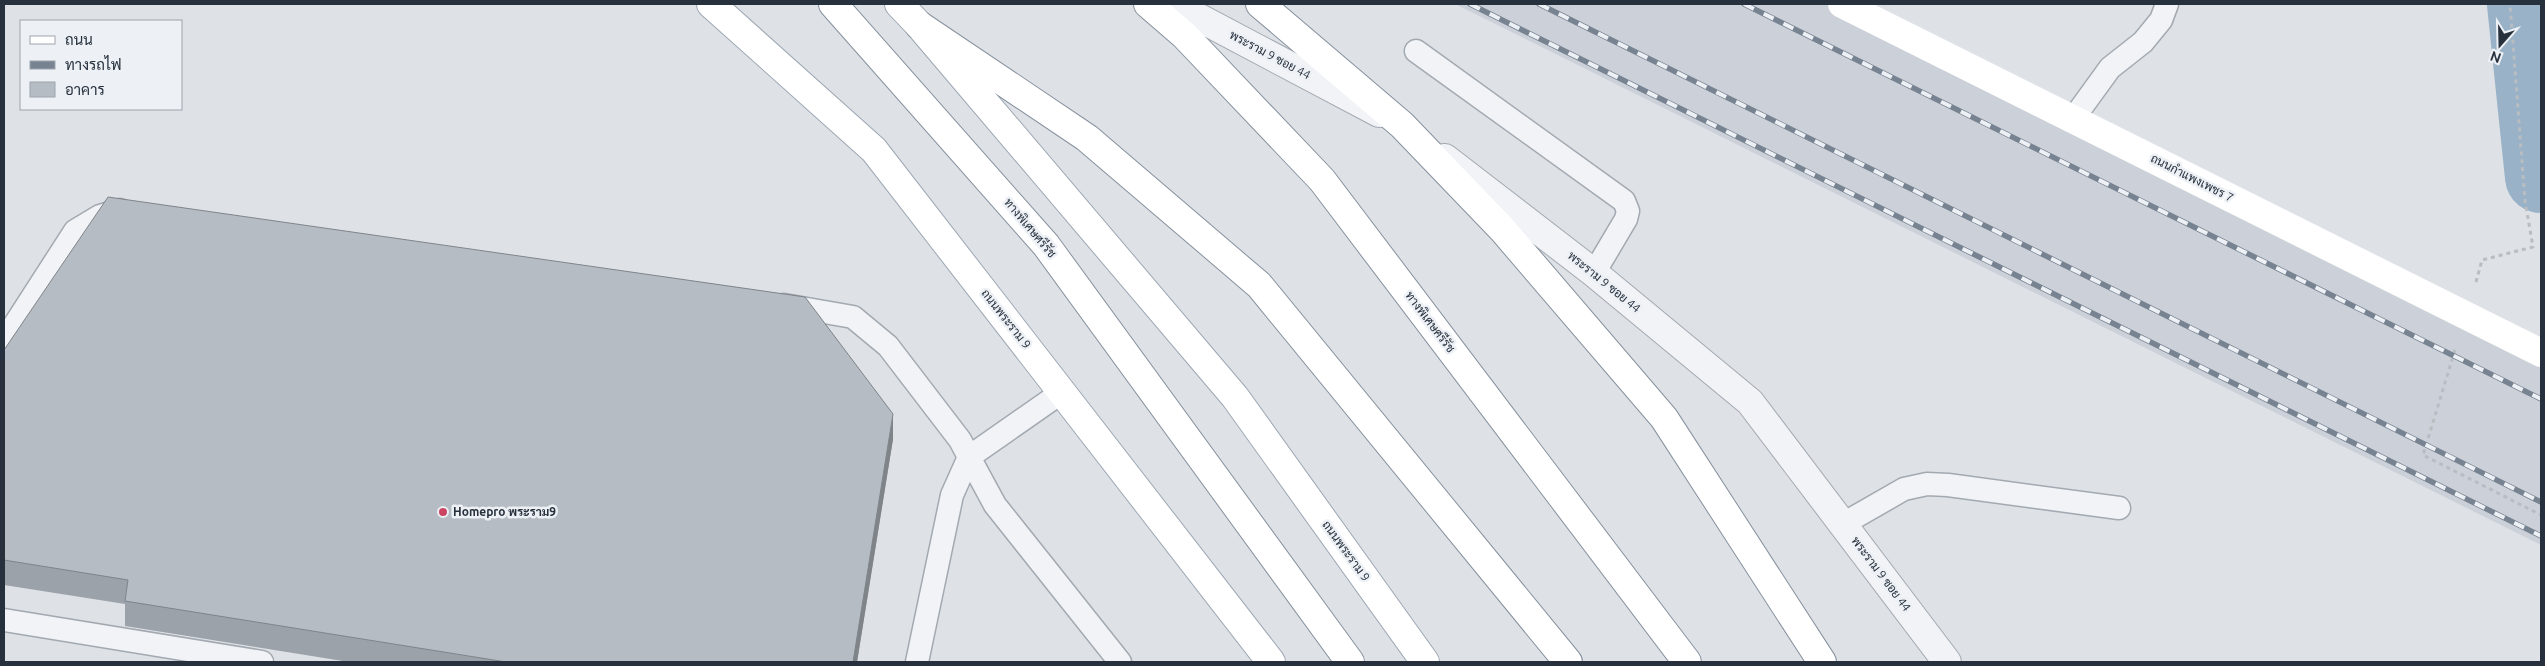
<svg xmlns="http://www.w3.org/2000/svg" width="2545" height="666" viewBox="0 0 2545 666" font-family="Ubuntu,Sarabun,sans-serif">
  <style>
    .built { fill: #ccd1d9 }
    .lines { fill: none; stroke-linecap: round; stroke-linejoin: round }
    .river { stroke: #99b2c7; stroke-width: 72 }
    .lane-casing { stroke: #a3a9b1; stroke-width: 25 }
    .street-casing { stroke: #a3a9b1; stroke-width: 30 }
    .primary-casing { stroke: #9da7b3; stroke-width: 30 }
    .highway-casing { stroke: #86919e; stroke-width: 30 }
    .path { stroke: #b8bdc2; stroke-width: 3; stroke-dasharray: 4 4; stroke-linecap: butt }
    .lane { stroke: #f1f3f6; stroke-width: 22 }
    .street { stroke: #f1f3f6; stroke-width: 28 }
    .secondary { stroke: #fff; stroke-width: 28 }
    .primary { stroke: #fff; stroke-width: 28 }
    .highway { stroke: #fff; stroke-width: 28 }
    .rail-casing { stroke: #788391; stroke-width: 5.5 }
    .rail { stroke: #edf1f5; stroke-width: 4; stroke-dasharray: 11; stroke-linecap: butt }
    .wall { fill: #9ca2a9 }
    .shaded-wall { fill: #7f8489 }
    .building { fill: #b5bcc4; stroke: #7f8489 }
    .poi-dot { fill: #cc4461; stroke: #edf1f5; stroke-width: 2 }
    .labels { text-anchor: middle; stroke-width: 5; stroke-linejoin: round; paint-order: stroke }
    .street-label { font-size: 12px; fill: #27313e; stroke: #edf1f5 }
    .poi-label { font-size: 12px; font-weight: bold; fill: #27313e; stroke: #edf1f5; text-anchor: start }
  </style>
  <rect width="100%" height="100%" fill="#dee2e7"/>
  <path class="built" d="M1455 4H1833L2541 360V545Z"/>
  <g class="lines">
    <path class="river" d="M2523 4 2541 177"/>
    <g class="lane-casing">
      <path id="lane" d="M1416 51 1624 201 1628 211 1626 219 1594 273
        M2073 119 2110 68 2143 42 2161 20 2167 4
        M784 305 853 317 888 346 960 440 969 457 1062 392
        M4 341 75 231 100 216 120 210
        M969 457 995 505 1120 662
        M1843 524 1904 489 1927 484 1948 485 2119 508
        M4 620 262 662
        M917 662 952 495 969 457"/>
    </g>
    <g class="street-casing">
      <path id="street" d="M1173 4 1379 113
        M1445 158 1594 273 1750 402 1947 662"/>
    </g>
    <g class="primary-casing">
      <path id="primary" d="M711 4 874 150 1271 662
        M899 4 919 25 1235 397 1425 662"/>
    </g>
    <g class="highway-casing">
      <path id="highway" d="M833 4 1046 245 1350 662
        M1148 4 1185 36 1322 180 1687 662
        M1260 4 1402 125 1502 229 1664 418 1822 662
        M919 25 1087 138 1259 285 1568 662"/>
    </g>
    <path class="path" d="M2476 282 2482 260 2533 247 2525 201 2510 4
      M2455 350 2423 455 2541 515"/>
    <use href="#lane" class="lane"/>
    <use href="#street" class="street"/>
    <path class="secondary" d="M1842 4 2541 353"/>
    <use href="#primary" class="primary"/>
    <use href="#highway" class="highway"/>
    <g class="rail-casing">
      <path id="rail" d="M1470 4 2541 536
        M1539 4 2541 502
        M1744 4 2541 399"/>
    </g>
    <use href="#rail" class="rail"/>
  </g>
  <path class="wall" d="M4 350 893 439 857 662H349L125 626V604L4 585Z"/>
  <path class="shaded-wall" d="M893 414V439L857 662H853Z"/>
  <path class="building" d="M108 197 805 297 893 414 853 662H506L125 601 128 580 4 560V350Z"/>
  <circle class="poi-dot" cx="443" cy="512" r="5"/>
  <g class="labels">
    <g class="street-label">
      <text transform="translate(1270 55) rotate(28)" y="4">พระราม 9 ซอย 44</text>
      <text transform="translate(2192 178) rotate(27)" y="4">ถนนกำแพงเพชร 7</text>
      <text transform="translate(1030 228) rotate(50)" y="4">ทางพิเศษศรีรัช</text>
      <text transform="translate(1604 282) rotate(39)" y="4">พระราม 9 ซอย 44</text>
      <text transform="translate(1006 319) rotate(52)" y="4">ถนนพระราม 9</text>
      <text transform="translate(1430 322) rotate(53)" y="4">ทางพิเศษศรีรัช</text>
      <text transform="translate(1346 551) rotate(54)" y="4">ถนนพระราม 9</text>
      <text transform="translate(1881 574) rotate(53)" y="4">พระราม 9 ซอย 44</text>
    </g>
    <g class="poi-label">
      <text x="453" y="516">Homepro พระราม9</text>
    </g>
  </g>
  <rect width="2545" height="666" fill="none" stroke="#27313e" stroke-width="10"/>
  <rect x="20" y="20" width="162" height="90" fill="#edf1f5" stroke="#9ea4ac"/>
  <rect x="30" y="36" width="25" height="8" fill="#ffffff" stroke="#9ea4ac"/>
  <text x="65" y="45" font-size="15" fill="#27313e">ถนน</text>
  <rect x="30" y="61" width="25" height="8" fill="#788391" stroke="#9ea4ac"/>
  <text x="65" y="70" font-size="15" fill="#27313e">ทางรถไฟ</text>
  <rect x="30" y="82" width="25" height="15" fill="#b5bcc4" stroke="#9ea4ac"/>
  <text x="65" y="95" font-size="15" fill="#27313e">อาคาร</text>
  <g transform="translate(2500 45) rotate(200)" stroke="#edf1f5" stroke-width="4" paint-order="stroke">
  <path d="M0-4L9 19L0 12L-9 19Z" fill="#27313e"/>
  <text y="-8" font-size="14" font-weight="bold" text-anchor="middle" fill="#27313e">N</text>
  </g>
</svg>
